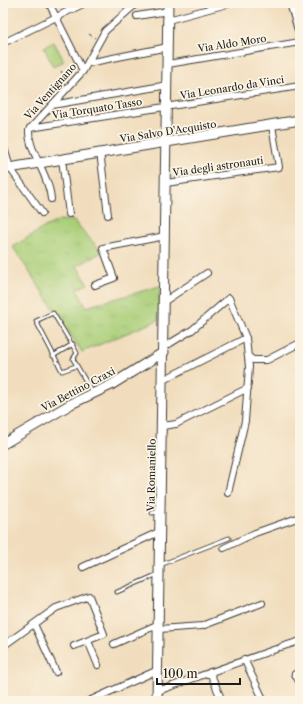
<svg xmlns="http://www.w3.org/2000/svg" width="303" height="704" viewBox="0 0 303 704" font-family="'Libre Caslon Text',serif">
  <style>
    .grass { fill: url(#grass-tufts); stroke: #63764a }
    .pitch { fill: #aacf79; stroke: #63764a }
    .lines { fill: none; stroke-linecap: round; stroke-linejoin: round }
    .lane-casing { stroke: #3c3934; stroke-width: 5 }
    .street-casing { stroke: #3c3934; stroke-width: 8 }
    .secondary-casing { stroke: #3c3934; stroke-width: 11 }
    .path { stroke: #3c3934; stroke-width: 1; stroke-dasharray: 3 3; stroke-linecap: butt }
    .lane { stroke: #fff; stroke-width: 3 }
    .street { stroke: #fff; stroke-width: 6 }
    .secondary { stroke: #fff; stroke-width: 9 }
    .labels { text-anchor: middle; stroke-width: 3.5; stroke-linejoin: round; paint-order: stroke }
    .street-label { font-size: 10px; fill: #1c1c1c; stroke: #fcf5e5 }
  </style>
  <defs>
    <pattern id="grass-tufts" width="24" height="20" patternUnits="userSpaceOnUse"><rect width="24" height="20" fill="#aacf79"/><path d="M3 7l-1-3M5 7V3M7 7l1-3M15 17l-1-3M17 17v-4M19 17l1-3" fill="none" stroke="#92b168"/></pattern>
  </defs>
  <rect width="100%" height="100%" fill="#fcf5e5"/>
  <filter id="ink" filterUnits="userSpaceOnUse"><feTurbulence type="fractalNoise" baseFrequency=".025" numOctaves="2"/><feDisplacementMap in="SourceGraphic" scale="8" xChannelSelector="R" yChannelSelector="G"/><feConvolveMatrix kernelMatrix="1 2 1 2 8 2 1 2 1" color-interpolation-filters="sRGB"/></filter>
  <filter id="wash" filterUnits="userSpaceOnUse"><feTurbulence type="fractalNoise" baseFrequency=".012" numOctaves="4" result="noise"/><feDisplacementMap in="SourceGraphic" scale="16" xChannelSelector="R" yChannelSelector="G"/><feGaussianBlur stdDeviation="0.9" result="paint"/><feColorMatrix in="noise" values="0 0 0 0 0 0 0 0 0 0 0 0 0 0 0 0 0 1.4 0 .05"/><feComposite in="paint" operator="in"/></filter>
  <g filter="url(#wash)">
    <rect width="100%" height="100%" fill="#f1ddbd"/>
    <path class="grass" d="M60 220 74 221 102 252 77 266 88 284 77 289 86 307 160 286 158 320 82 352 13 247 45 227Z"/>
    <path class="pitch" d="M54 42 64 61 53 67 44 47Z"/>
  </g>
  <g filter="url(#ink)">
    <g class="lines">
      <g class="lane-casing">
        <path id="lane" d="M53 356 73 344
          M76 366 62 371 36 321 53 313 77 353 73 359 92 392
          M152 513 159 512
          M160 565 229 538
          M117 592 158 574"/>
      </g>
      <g class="street-casing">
        <path id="street" d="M49 3 83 71
          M290 3 300 37
          M137 16 168 11
          M168 20 231 3
          M3 43 85 3
          M88 63 168 47
          M168 64 300 42
          M52 105 168 85
          M30 128 300 86
          M3 144 10 168 42 213
          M100 152 108 215
          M62 159 69 214
          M166 183 279 167 272 126
          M51 199C49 174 28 151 29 130L83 71 105 31 137 3
          M95 285 114 278 103 248 165 236
          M165 301 207 273
          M164 347 192 330 229 298 246 338 249 367 245 421 228 493
          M248 356 253 360H267L300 343
          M163 380 246 338
          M163 426 176 424 248 388
          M224 548 255 533 300 517
          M83 567 161 531
          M34 624 56 672
          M159 629 202 626 262 603
          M88 641 98 665
          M114 644 159 624
          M3 646 56 608 89 596 104 634 74 646
          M281 647 300 641
          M244 659 264 701
          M210 672 222 701
          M295 674 300 683
          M158 691 276 649
          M89 701 158 670"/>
      </g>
      <g class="secondary-casing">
        <path id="secondary" d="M3 169 300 120
          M3 444 71 404 111 385 164 352
          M157 701 168 3"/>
      </g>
      <path class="path" d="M89 34 95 38
        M61 71 67 81"/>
      <use href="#lane" class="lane"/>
      <use href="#street" class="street"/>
      <use href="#secondary" class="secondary"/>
    </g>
  </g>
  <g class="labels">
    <g class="street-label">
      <text transform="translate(232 43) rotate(-9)" y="4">Via Aldo Moro</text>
      <text transform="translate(232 87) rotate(-9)" y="4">Via Leonardo da Vinci</text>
      <text transform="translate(50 91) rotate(-48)" y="4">Via Ventignano</text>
      <text transform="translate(97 108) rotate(-9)" y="4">Via Torquato Tasso</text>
      <text transform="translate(168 131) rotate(-9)" y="4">Via Salvo D'Acquisto</text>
      <text transform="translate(218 166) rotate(-8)" y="4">Via degli astronauti</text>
      <text transform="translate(78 389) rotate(-28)" y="4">Via Bettino Craxi</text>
      <text transform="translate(151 475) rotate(-89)" y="4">Via Romaniello</text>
    </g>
  </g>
  <rect width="303" height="704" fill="none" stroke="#fcf5e5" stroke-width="16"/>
  <path d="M157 678v6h83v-6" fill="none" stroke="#1c1c1c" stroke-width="2"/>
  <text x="163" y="678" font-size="12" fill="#1c1c1c" stroke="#fcf5e5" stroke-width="3" paint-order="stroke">100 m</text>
</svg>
